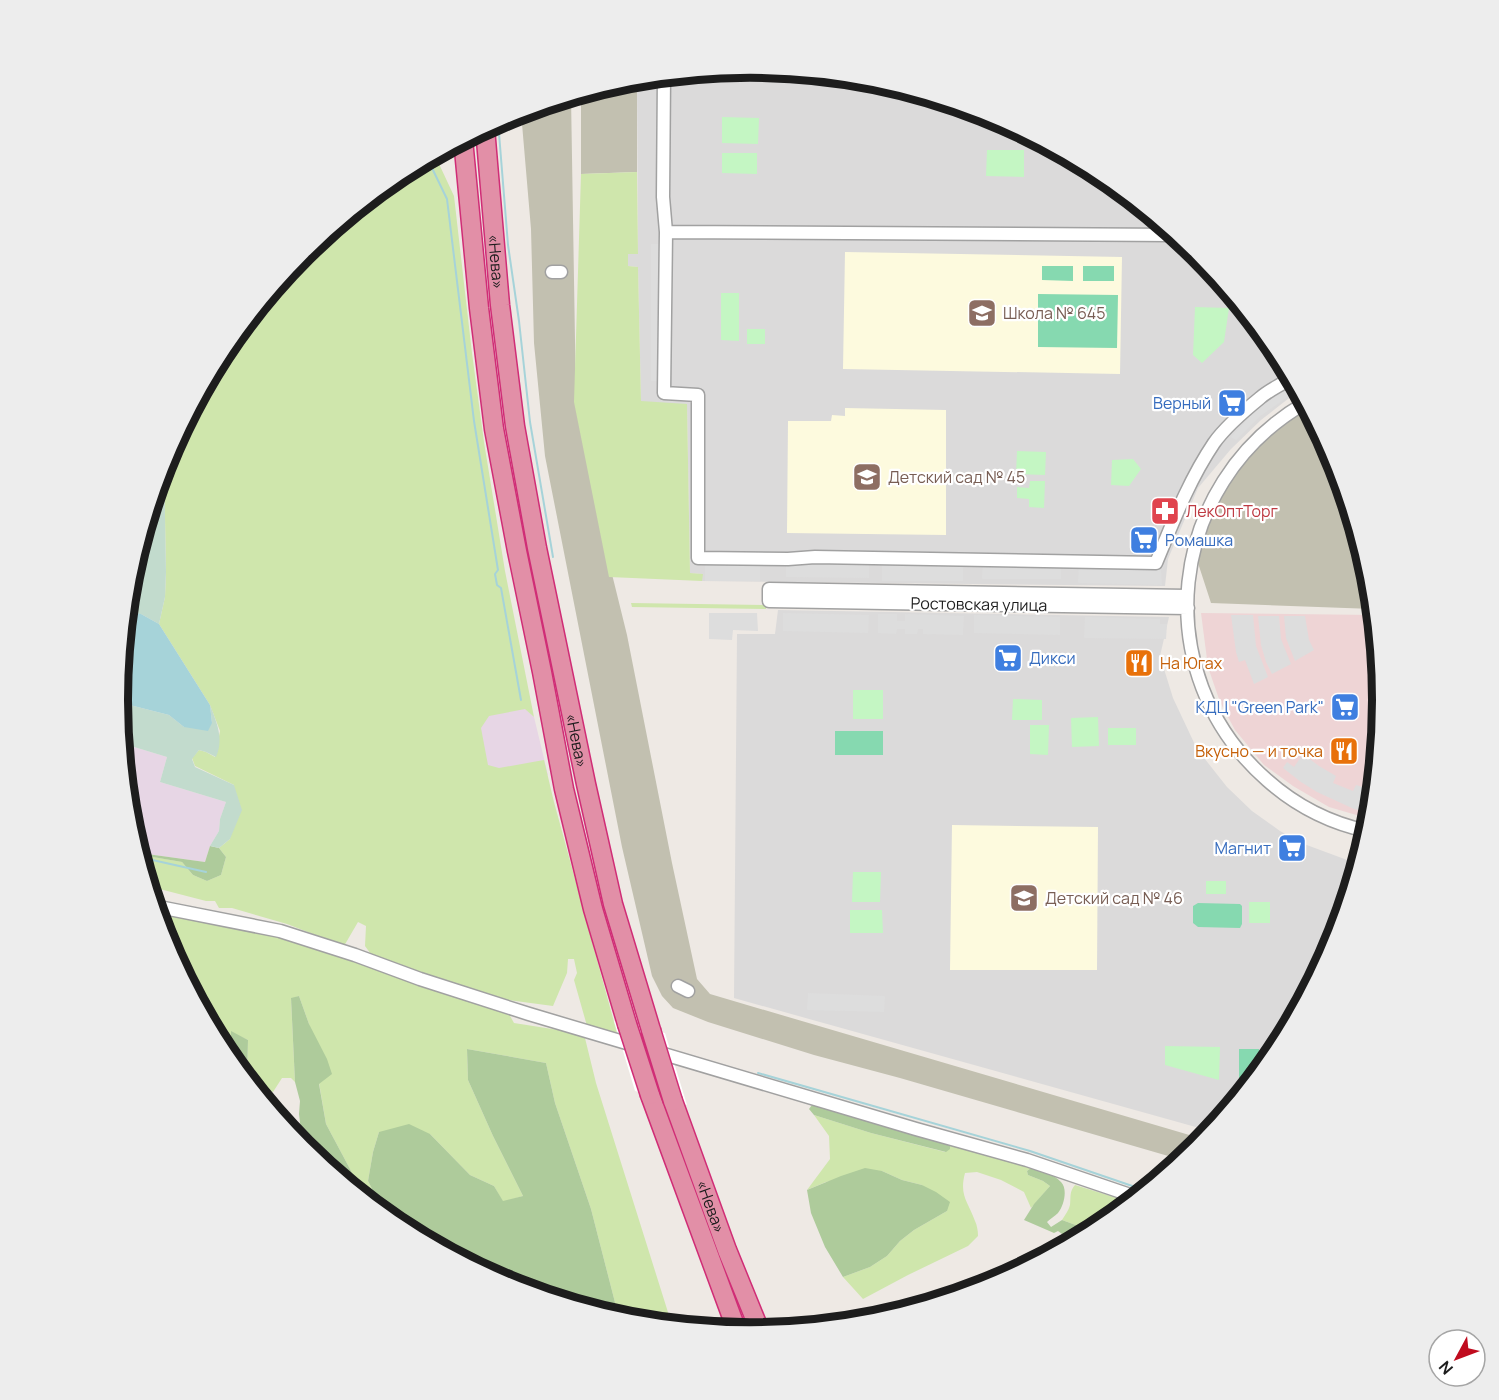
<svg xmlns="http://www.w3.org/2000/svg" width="1499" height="1400" viewBox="0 0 1499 1400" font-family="Manrope,sans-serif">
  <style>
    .residential { fill: #dbdada }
    .commercial { fill: #eed4d5 }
    .industrial { fill: #e7d6e5 }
    .education { fill: #fdfade }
    .construction { fill: #c2c0b0 }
    .grass { fill: #cfe6ac }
    .forest { fill: #aecb9b }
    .wetland { fill: #c2dbcd }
    .park { fill: #c4f6c3 }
    .pitch { fill: #86d9b0 }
    .parking { fill: #ddd }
    .water { fill: #a6d3d9 }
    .pier { fill: #fff }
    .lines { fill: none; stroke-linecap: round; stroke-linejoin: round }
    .stream { stroke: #a6d3d9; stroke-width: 2 }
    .minor-casing { stroke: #a1a1a1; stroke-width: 15 }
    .highway-casing { stroke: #d02d76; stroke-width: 21 }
    .minor { stroke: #fff; stroke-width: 12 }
    .highway { stroke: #e28fa7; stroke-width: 18 }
    .highway-bridge-casing { stroke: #d02d76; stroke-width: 21; stroke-linecap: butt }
    .highway-bridge { stroke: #e28fa7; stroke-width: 18 }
    .labels { text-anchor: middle; stroke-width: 4.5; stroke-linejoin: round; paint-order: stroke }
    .street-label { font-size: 16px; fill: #1d1d1d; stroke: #fff }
    .education-label { font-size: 16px; fill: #785e54; stroke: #fff; text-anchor: start }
    .shop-label { font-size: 16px; fill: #366cbe; stroke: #fff; text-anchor: end }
    .health-label { font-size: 16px; fill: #be3a42; stroke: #fff; text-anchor: start }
    .food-label { font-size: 16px; fill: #c56008; stroke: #fff; text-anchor: start }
    .rim { fill: none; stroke: #1d1d1d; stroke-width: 8 }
  </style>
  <rect width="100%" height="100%" fill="#eee9e4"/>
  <path class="residential" d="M750 68 873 80 992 116 1101 174 1197 253 1276 349 1298 391 1261 420 1231 449 1198 488 1168 559 1165 586 702 581V574L690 573 687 405 641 402 638 267 628 266V254H638L637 79Z
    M778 610 1169 617 1160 656 1173 698 1197 749 1227 787 1252 811 1280 831 1304 844 1358 864 1334 942 1275 1052 1210 1131 734 998 737 634H775Z"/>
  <path class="commercial" d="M1201 613 1374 615 1382 700 1370 819 1329 807 1293 786 1264 765 1235 730 1220 702 1208 667Z"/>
  <path class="industrial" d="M452 700 524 707 534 717 548 775 496 808Z
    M121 743 167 757 160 782 226 802 220 819 219 831 210 846 205 862 147 854 138 851 129 823Z"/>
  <path class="education" d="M845 252 1122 257 1120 374 843 369Z
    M845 408 946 410V535L787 533 788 421H831L832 415 845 416Z
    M952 825 1098 827 1097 970H950Z"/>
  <path class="construction" d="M637 79V172L581 174V93L626 80Z
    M571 96 576 402 609 562 627 635 672 863 697 979 710 994 1203 1139 1196 1147 1182 1160 900 1078 814 1055 708 1022 673 1008 662 996 652 976 622 847 545 456 534 343 531 229 521 112Z
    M1308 409 1334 458 1370 577 1373 609 1211 603 1198 563 1205 534 1216 507 1230 481 1248 458 1269 437 1292 419Z"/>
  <path class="grass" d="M439 152 440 166 454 196 472 353 484 442 505 571 534 717 525 709 489 716 481 728 488 765 499 768 544 760 554 802 617 1033 587 1026 574 980 577 973 574 959H568L567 973 553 1006 500 999 373 957 365 946 366 926 358 922 344 946 287 924 232 908H219L215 901H206L148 886 138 851 147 854 148 856 182 862 193 875 207 881 221 875 226 857 219 848 230 839 234 785 195 766 192 758 199 750 206 752 215 757 220 731 210 705 159 624 165 597 166 572 164 463 165 458 224 348 302 253 398 174Z
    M637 172 638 254H628V266L638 267 641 401 687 404 690 573 703 574 702 581 609 577 574 402 581 174Z
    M631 603 765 605 766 607V609L632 607Z
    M156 912 281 935 509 1014 514 1023 584 1034 596 1083 672 1325 626 1320 619 1318 591 1209 555 1103 546 1063 467 1049 468 1080 493 1136 523 1196 503 1202 494 1186 470 1175 430 1134 379 1132 373 1152 368 1181 386 1216 366 1199 326 1124 309 1024 299 996 291 999 295 1082 291 1078H282L273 1092 250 1084 247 1080 248 1040 231 1032V1061L223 1051 165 942Z
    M814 1115 871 1133 945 1152 950 1144 1031 1168 1027 1171 1028 1175 1043 1181 1050 1186 1031 1208 1024 1192 1001 1180 977 1172 965 1173C959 1196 968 1201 975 1221 977 1225 978 1231 978 1236L968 1246 908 1275 863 1299 843 1277 870 1267 887 1256 900 1241 914 1230 947 1211 922 1185 902 1180 882 1171 826 1182 807 1190 830 1159 829 1136Z
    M301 1131 322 1155 330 1170 302 1147 297 1141Z
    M1075 1185 1130 1202 1101 1226 1092 1231 1062 1220C1065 1215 1069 1210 1070 1205 1071 1197 1069 1192 1075 1185Z"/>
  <path class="forest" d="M210 846 219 848 226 857 221 875 207 881 193 875 182 862 147 856V854L205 862Z
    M299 996 309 1024 327 1059 332 1074 319 1084 326 1124 366 1199 330 1170 322 1155 301 1131 299 1114 300 1101 295 1082 291 998Z
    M231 1031 248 1040 247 1080 231 1061Z
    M467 1049 546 1063 555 1103 591 1209 619 1318 507 1284 398 1226 386 1216 368 1181 373 1152 379 1132 409 1124 430 1134 470 1175 494 1186 503 1201 523 1196 493 1136 468 1080Z
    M812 1105 950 1144V1149L946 1152 871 1133 814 1115 809 1109Z
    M865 1168 882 1171 902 1180 922 1185 936 1192 950 1202 947 1211 914 1230 900 1241 887 1256 870 1267 843 1277 825 1247 811 1213 807 1190 841 1176Z
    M1031 1168C1040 1171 1054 1174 1061 1182 1068 1189 1064 1206 1058 1213 1055 1216 1050 1219 1047 1222L1051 1227 1062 1220 1092 1231 1056 1250 1062 1234 1058 1231 1054 1233 1024 1220 1034 1204 1050 1186 1043 1181 1028 1175 1027 1171Z"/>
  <path class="wetland" d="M164 463 166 572 165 597 159 624 141 614 127 625 124 630 129 576Z
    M117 703H122L169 715 184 727 212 723 210 705C217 723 224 739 216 757L206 752 199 750 192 759 195 767 234 785 242 810 230 839 219 848 210 846 219 831 220 819 226 802 160 782 167 757 121 743Z"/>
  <path class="park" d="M722 117 759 118 758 144 722 143Z
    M987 150H1024V177L986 176Z
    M722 153H757V174L722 173Z
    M721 293H739V341L721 340Z
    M1195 307 1229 308 1224 342 1202 363 1193 355Z
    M747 329H765V344H747Z
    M1017 451 1046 452 1045 475 1016 474Z
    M1133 459 1141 469 1129 486 1111 485 1112 460Z
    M1030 481H1045L1044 508 1029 507V499L1017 498V487L1029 488Z
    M853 690H883V719H853Z
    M1013 699 1042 700V720H1012Z
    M1098 717 1099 746 1072 747 1071 718Z
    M1030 725H1049L1048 755 1030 754Z
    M1108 728H1136V745H1108Z
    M853 872H881L880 902H852Z
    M1206 881H1226V894H1206Z
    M1249 902H1270V923H1249Z
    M850 910H882L883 933H850Z
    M1165 1046 1220 1047 1219 1080 1165 1065Z"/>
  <path class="pitch" d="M1042 266H1073V281L1042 280Z
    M1083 266H1114V281H1083Z
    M1038 294 1118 295 1117 348 1038 347Z
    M835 731H883V755H835Z
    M1198 903 1240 904 1242 906V924L1240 928 1198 927 1193 923V906Z
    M1239 1049H1259V1072L1247 1085H1239Z"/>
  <path class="parking" d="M651 244H660V381H651Z
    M1294 384 1297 390 1259 417 1236 440 1231 437 1258 408Z
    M786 562 869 563V578L786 577Z
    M882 562 963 563V581H882Z
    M983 562 1061 563V579H982Z
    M705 563H760V581H705Z
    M1079 563 1161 566 1162 585 1078 583Z
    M709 613H757L758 631 733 630 732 640 709 639Z
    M783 613 869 615 868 633 783 631Z
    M878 614H897V621H905V614L964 616 963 635 923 634V629H918L917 634H905V629H897L896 634 878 633Z
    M974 615 1060 617V635L974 633Z
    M1231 615H1253L1256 646 1268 677 1254 684 1245 660 1239 662 1236 652Z
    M1258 616H1279L1281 639 1291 664 1272 674 1266 662 1261 645Z
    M1284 616H1305L1309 640 1314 650 1295 661 1286 638Z
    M1085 617 1160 619V624H1167L1166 639 1084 638Z
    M1303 754 1319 766 1336 776 1333 783 1353 791 1356 785 1373 790 1371 813 1354 809 1317 792 1301 782 1283 768 1287 762 1294 767Z
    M808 993 885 996 884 1012 807 1010Z"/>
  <path class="water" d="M134 613 141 614 159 624 210 705 212 723 208 731 184 727 169 715 122 703H117L124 630 130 617Z"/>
  <path class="pier" d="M614 1021 665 1033 687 1105 635 1091Z"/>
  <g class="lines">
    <path class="stream" d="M498 121 508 245 519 321 530 422 553 557
      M431 157V166L447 199 474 421 498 570 495 574 497 585 501 588 521 700
      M139 857 206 872
      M758 1073 1030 1151 1144 1190"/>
    <g class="minor-casing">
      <path id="minor" d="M664 76 663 197 666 232 664 393 698 395V558L788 559 815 557 1156 563C1173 522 1189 480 1214 443 1226 426 1244 411 1260 398 1269 390 1281 385 1291 378
        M666 232 1175 235
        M552 272H561
        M1305 403C1166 484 1146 674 1267 780 1295 805 1330 823 1367 831
        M1187 596 769 589V601L1188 608
        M154 906 280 931 355 955 420 979 529 1014 916 1129 1027 1160 1136 1197
        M678 986 688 991"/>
    </g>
    <g class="highway-casing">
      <g id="highway">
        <path id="s1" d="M485 128 500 305 515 426 537 548 586 784 613 904 651 1030"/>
        <path d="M463 139 479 308 494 429 517 551 542 672 564 789 593 909 627 1024"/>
        <path d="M650 1095 737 1331"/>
        <path id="s2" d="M673 1101 727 1250 760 1331"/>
      </g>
    </g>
    <use href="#minor" class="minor"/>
    <use href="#highway" class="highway"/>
    <g class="highway-bridge-casing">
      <path id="highway-bridge" d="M627 1024 650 1095
        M651 1030 673 1101"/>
    </g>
    <use href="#highway-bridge" class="highway-bridge"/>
  </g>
  <defs>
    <g id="school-square" transform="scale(1.5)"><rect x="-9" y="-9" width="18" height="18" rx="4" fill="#8d6e63" stroke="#fff"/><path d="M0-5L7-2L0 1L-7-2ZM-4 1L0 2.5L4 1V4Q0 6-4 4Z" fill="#fff"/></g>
    <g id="supermarket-square" transform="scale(1.5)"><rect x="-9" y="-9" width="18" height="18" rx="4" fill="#3f7fe0" stroke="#fff"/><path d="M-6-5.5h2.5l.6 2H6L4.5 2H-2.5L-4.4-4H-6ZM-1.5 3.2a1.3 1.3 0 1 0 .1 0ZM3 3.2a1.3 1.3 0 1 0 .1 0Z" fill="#fff"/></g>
    <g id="pharmacy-square" transform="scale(1.5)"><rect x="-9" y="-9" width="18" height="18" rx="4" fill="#e0444e" stroke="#fff"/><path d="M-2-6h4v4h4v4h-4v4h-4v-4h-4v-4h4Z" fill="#fff"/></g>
    <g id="restaurant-square" transform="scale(1.5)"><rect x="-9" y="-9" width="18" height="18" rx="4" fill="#e8710a" stroke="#fff"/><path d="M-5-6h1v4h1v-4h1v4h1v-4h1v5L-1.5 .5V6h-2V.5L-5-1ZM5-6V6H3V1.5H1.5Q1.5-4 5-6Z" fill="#fff"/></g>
  </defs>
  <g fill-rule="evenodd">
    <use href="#school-square" x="982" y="313"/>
    <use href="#supermarket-square" x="1232" y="403"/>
    <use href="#school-square" x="867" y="477"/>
    <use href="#pharmacy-square" x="1165" y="511"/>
    <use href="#supermarket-square" x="1144" y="540"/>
    <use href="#supermarket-square" x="1008" y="658"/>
    <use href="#restaurant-square" x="1139" y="663"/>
    <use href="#supermarket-square" x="1345" y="707"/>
    <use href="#restaurant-square" x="1344" y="751"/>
    <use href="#supermarket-square" x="1292" y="848"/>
    <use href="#school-square" x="1024" y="898"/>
  </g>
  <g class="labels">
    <g class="street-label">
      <text dy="6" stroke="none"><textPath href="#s1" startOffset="134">«Нева»</textPath></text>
      <text transform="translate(979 604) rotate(1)" y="6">Ростовская улица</text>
      <text dy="6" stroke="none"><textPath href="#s1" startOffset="620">«Нева»</textPath></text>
      <text dy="6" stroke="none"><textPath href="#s2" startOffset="112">«Нева»</textPath></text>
    </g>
    <g class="education-label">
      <text x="1003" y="319">Школа № 645</text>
      <text x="888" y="483">Детский сад № 45</text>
      <text x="1045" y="904">Детский сад № 46</text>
    </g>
    <g class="shop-label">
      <text x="1211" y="409">Верный</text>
      <text x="1165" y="546" text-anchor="start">Ромашка</text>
      <text x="1029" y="664" text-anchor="start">Дикси</text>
      <text x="1324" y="713">КДЦ "Green Park"</text>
      <text x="1271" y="854">Магнит</text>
    </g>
    <g class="health-label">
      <text x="1186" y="517">ЛекОптТорг</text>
    </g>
    <g class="food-label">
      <text x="1160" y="669">На Югах</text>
      <text x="1323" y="757" text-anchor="end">Вкусно — и точка</text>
    </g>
  </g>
  <path d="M0 0H1499V1400H0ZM128 700a622 622 0 1 1 1244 0a622 622 0 1 1-1244 0Z" fill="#ededed" fill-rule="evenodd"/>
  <path class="rim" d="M128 700a622 622 0 1 1 1244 0a622 622 0 1 1-1244 0Z"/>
  <g transform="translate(1457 1358) rotate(229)"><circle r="28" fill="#ffffff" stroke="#a5a5a5" stroke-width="1.5"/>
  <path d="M0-4.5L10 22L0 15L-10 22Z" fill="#c00b1e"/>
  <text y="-9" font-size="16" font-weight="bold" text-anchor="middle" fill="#1d1d1d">N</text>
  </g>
</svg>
